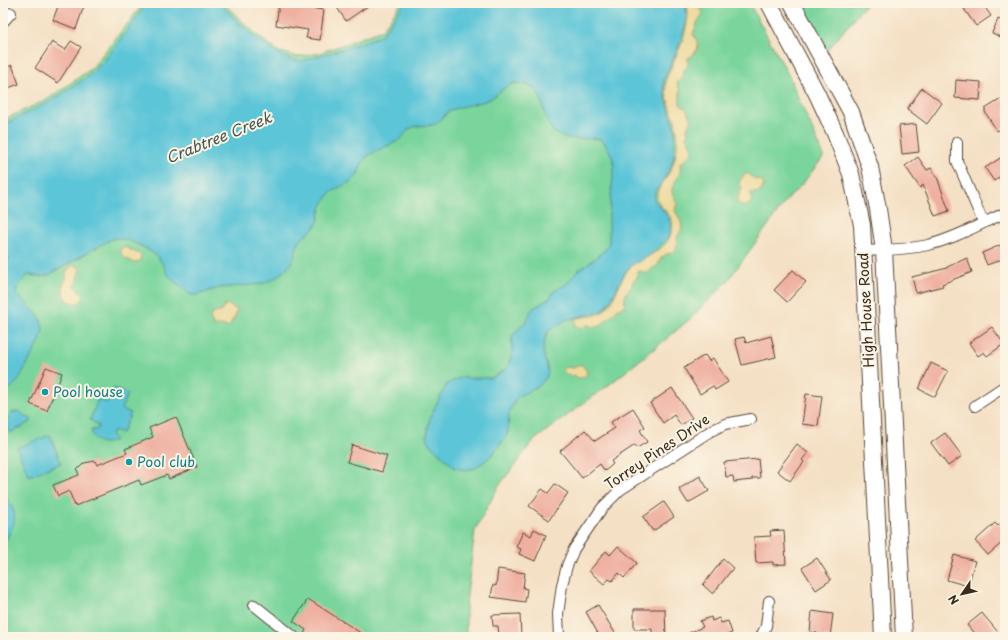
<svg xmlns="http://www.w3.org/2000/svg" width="1008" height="640" viewBox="0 0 1008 640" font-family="'Playpen Sans',sans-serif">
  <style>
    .green { fill: #7ad59c; stroke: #5a805d }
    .sand { fill: #eeda9e; stroke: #94825e }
    .water { fill: #5cc5d8; stroke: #4c787b }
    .building { fill: #efb0a0 }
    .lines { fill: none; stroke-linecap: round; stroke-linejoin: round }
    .street-casing { stroke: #574537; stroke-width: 12 }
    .primary-casing { stroke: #574537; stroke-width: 18 }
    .street { stroke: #fff; stroke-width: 10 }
    .primary { stroke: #fff; stroke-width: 16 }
    .culture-dot { fill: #0f9aa8; stroke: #fcf5e5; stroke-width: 1.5 }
    .labels { text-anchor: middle; stroke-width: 4; stroke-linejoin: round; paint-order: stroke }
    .street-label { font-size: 14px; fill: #3b2a1e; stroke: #fcf5e5 }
    .culture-label { font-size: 14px; fill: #0d838f; stroke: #fcf5e5; text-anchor: start }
    .water-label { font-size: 15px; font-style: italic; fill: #455856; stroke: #fcf5e5 }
  </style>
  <rect width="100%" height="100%" fill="#fcf5e5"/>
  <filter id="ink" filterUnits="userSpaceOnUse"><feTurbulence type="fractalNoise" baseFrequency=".025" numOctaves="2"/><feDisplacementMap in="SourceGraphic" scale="8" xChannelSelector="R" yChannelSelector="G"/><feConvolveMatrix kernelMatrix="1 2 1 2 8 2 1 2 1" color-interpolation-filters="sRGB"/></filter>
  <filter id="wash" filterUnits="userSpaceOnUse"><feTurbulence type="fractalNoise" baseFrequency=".012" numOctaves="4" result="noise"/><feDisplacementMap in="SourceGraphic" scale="16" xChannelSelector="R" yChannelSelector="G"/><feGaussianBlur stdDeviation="0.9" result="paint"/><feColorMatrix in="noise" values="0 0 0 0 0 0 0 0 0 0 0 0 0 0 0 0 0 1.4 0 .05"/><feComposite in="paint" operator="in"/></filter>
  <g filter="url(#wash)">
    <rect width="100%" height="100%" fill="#f4e0c4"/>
    <path class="green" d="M144 3H223L257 35 278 51 297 57 320 53 382 30 401 3H749L787 72 824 156 803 183 785 202 726 283 691 318 665 340 605 388 581 405 533 441 498 487 475 530 466 603V637H3V120L48 99 91 69Z
      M798 3H867L825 53Z"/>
    <path class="sand" d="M687 3H697L696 6C706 14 703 12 698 21 696 25 695 30 693 34L697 41 698 48 692 56 688 58V66L683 71 682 78 677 83 680 91V104L687 110 691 120 687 128 688 133 686 137 691 145 692 153 680 164C683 183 663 182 677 203L675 211C678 216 684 225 681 231 680 233 678 234 677 237 678 241 677 248 674 252L667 254 661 258 658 265C657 267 655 267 653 268 646 273 650 275 640 271L638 272 637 278 633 281 632 287 626 292 624 306 618 308C615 314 611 316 606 320 603 322 602 325 599 327L595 326 592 327 589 325H586L583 328H577L576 326 575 319C584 316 597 317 604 311 617 300 619 277 631 266 645 255 667 252 672 231 676 211 656 210 657 194 660 186 665 180 669 173 677 159 679 141 676 125 673 111 664 97 666 81 667 74 671 68 674 61 682 43 691 23 687 3Z
      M748 173 754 179 762 181 764 186 759 193 751 192V202C747 208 740 208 737 201L742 187 739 182 743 176Z
      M125 247 141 255 140 261 135 263 123 257 120 250 121 248Z
      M73 265 77 266 80 269 75 286 83 295 84 297C78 306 75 303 67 301L63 294V284L66 280V271Z
      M227 304 237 310 235 318 232 320 231 324 228 327 221 325 214 327 210 318 211 315 217 312H221L224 306Z
      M580 364 585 368 587 372C587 376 582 378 578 378L574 375 568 376 563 371 566 367 574 368Z"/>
    <path class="water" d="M147 3H219C235 19 276 60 298 61 306 61 315 57 322 55 341 50 360 43 378 37L383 33 405 3H685L687 15 685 27 677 51 664 79V87L665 94 675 130 674 157 669 171 655 192 654 199 657 204 664 211 671 222V229L667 239 649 256 630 266 622 278 611 300 603 311 566 320 548 331 544 342 543 350 548 372 546 378 540 385 519 396 515 400 509 414 508 432 506 437 491 456 476 468 465 470 455 468 435 449 429 442 427 436 429 421 432 413 447 384 459 378H492L507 368 512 355V337L517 330 526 322 532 309 550 298 554 291 567 284 578 270 593 260 604 251 609 243V215L614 166 612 156 604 142 599 139C586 137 573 142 560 136 536 124 552 85 519 83 505 82 498 97 485 101 477 104 454 107 448 112 443 116 441 122 435 124 427 127 419 124 411 128 406 130 404 137 399 140 390 146 378 149 369 155 359 162 361 175 351 182 342 187 336 187 328 196 325 201 321 206 320 212 319 216 319 220 317 224 313 231 305 234 300 241 297 245 296 250 295 255 290 269 276 279 262 284L219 288 197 295H190C184 287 175 284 169 276 165 272 164 265 160 260 152 250 130 239 118 238 114 238 110 240 106 242L49 275 41 277 29 275 25 277 15 292 39 316 42 324 43 330 40 341 18 381 8 391 3 394V268L9 260V258L3 252V125L51 101 89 76 106 59Z
      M114 388 128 394 121 409 131 413 122 433C118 431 115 430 111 434L115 440C104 446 94 443 91 430H96L98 428V425L90 420 98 399 107 403Z
      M19 411 26 418 29 417 31 419V422L26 424 21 428H18L11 433 7 430 9 423 8 419 9 416 11 413Z
      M50 435 61 463 29 476 17 448Z
      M3 492C24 522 12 521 3 549Z"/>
    <g id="blocks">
      <path class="building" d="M59 3H85L76 29 53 20Z
        M334 3H372L346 21Z
        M973 3H982L991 16 976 26 964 9Z
        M279 4 324 10 320 40 306 38 308 30 276 25Z
        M998 19 1005 22V39L992 33Z
        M71 41 81 47 58 83 35 68 52 42 65 50Z
        M12 65 19 84 3 90V69Z
        M956 80 981 82 980 100 955 98Z
        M922 88 942 103 927 124 907 109Z
        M1001 99 1005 104V126L997 131 985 112V109Z
        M916 124 919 152 902 154 899 126Z
        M1005 155V187L999 177 994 181 985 168Z
        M918 157 927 170 931 168 937 177 949 211 935 216 923 185 920 188 905 166Z
        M1005 243V258L987 265 982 253Z
        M967 258 972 272 942 284 943 286 916 293 912 277 947 268V267Z
        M793 270 806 282 787 302 774 290Z
        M992 327 1004 344 987 356 984 352 978 356 969 343Z
        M771 336 776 357 742 365 735 339 744 337 746 343Z
        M705 355 709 361 713 358 728 382 715 390 713 386 700 394 684 368Z
        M931 363 948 371 935 397 919 389Z
        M46 367 62 373 53 398H52L47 411 30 404Z
        M672 388 692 418 681 425 674 415 663 423 650 403Z
        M806 394 822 396 818 426 802 424Z
        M633 408 645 427 640 430 647 442 637 448 635 445 611 461 613 464 605 471 600 464 582 478 560 451 585 430 595 441 615 428 611 422Z
        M176 417 197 467 169 479 167 475 141 485 139 480 75 506 69 491 58 496 53 485 79 475 77 470 84 463 95 461 97 465 127 453 125 449 153 437 149 428Z
        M945 433 962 456 948 466 931 443Z
        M797 444 808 453 802 460 804 462 790 481 777 471Z
        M352 445 387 456 382 472 347 462Z
        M758 459 760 478H752V480L734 482 733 476 726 477 724 462Z
        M700 476 709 491 688 503 679 489Z
        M555 484 568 493 549 520 529 506 542 489 548 493Z
        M664 502 674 517 653 531 643 517Z
        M1005 519V540L988 555 975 541 995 523 998 526Z
        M534 529 546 535 535 561 519 554 521 549 516 547 523 532 531 536Z
        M784 530 786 564 773 565V562L756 563 754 537 771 536 770 531Z
        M618 546 637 563 624 578 619 573 612 581 609 579 604 584 589 571 606 551 610 555Z
        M954 555 975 561 968 586 947 580Z
        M817 558 831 580 816 590 802 568Z
        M723 559 733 568 713 594 703 585Z
        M498 569 525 573 523 588 527 589 525 602 491 597 493 585 496 586Z
        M308 599 367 637H309L304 634 306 630 293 621Z
        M598 605 615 633 610 637H600L586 612Z
        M634 609H665L666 637H652V629H634Z
        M812 611 833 614 830 637H816L817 633 810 632Z
        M982 613 1002 637H977L967 625Z
        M520 614 521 637H499L498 626H493L492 615Z
        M711 617 712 621 719 618 721 623 728 621 732 633 721 637H679L703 627 700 621Z"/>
    </g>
  </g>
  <g filter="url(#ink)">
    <use href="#blocks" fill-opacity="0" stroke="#574537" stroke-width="1"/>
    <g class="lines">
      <g class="street-casing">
        <path id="street" d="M3 22 11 13
          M957 142V161L983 222
          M863 251C885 250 906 250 928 245 954 239 980 224 1005 213
          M975 406 1005 386
          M254 605 294 637
          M559 637 558 614 562 585 567 566 574 549 602 508 620 490 709 432 725 424 751 419
          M761 637 766 626 769 601"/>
      </g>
      <g class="primary-casing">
        <path id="primary" d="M769 3 817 94 835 133 851 174 862 225 883 637
          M792 3 851 112 870 167 878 209 884 250 904 637"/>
      </g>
      <use href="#street" class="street"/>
      <use href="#primary" class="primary"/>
    </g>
  </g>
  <g class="culture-dot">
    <circle cx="45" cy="392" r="4"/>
    <circle cx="129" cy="462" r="4"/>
  </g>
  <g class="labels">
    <g class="street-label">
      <text transform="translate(866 310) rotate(-93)" y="5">High House Road</text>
      <text transform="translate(657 452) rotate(-34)" y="5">Torrey Pines Drive</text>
    </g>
    <g class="culture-label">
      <text x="53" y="397">Pool house</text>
      <text x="137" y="467">Pool club</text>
    </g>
    <g class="water-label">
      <text transform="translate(219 138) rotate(-22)" y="5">Crabtree Creek</text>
    </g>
  </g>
  <rect width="1008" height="640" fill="none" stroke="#fcf5e5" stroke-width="16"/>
  <g transform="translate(962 594) rotate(236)" stroke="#fcf5e5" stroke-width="3" paint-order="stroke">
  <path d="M0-3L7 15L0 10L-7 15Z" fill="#3b2a1e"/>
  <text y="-6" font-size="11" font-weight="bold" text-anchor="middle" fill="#3b2a1e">N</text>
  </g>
</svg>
